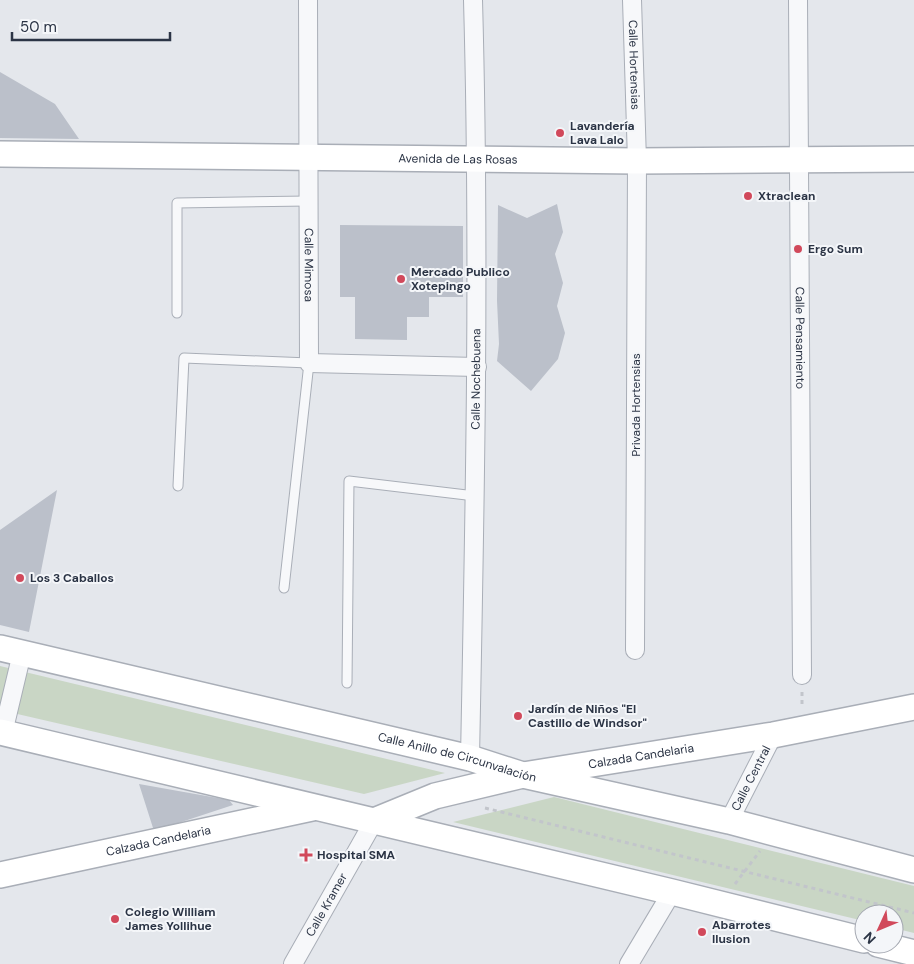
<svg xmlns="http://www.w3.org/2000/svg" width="914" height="964" viewBox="0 0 914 964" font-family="'DM Sans',sans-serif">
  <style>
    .green { fill: #c9d6c5 }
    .building { fill: #bbc0ca }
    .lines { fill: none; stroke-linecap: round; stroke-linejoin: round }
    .lane-casing { stroke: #a9aeb7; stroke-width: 11 }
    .street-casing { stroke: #a9aeb7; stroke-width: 20 }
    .secondary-casing { stroke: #a9aeb7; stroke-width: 28 }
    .path { stroke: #c2c5cb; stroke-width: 3; stroke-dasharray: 4 4; stroke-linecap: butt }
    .lane { stroke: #f7f8fa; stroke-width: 9 }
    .street { stroke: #f7f8fa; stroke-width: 18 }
    .secondary { stroke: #fff; stroke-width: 25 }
    .poi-dot { fill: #d1495b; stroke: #f4f6f9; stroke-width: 2 }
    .labels { text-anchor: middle; stroke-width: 4; stroke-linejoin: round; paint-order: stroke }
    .street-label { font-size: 12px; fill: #2b3445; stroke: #f4f6f9 }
    .poi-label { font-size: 12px; font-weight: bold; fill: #2b3445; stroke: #f4f6f9; text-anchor: start }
  </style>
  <rect width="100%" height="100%" fill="#e4e7ec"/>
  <path class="green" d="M0 666 445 773 364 794 0 710Z
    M554 797 914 886V933L894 928V914H864V921L453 822Z"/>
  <path class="building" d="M0 72 55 104 79 139 0 138Z
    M557 204 563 232 555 254 563 283 557 306 565 333 558 359 531 391 497 361 499 344 497 301 498 205 527 218Z
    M340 225 463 226V297H429V317H407V340L355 339V297H340Z
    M57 490 29 632 0 625V530Z
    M139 784 229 800 233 805 154 831Z"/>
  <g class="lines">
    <g class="lane-casing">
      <path id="lane" d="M177 313V203L308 201
        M178 486 184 358 309 363 284 588
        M347 683 349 481 475 496"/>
    </g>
    <g class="street-casing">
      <g id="street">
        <path id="s1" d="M308 0 309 363 477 367"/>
        <path id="s2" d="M632 0 637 161 635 650"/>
        <path id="s3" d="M798 0 802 675"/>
        <path d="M3 733 22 653"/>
        <path id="s4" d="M470 758C475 505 480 253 473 0"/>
        <path id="s5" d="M729 821 773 735"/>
        <path id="s6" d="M293 964 374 821"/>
        <path d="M629 964 672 892"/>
      </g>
    </g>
    <g class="secondary-casing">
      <g id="secondary">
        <path id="s7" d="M0 154 637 161 914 159"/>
        <path id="s8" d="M0 648 470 758 523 775 729 821 914 870"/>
        <path d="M0 732 672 892 864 940"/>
        <path id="s9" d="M374 821 435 796 523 775 773 735 914 707"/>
        <path id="s10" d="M0 875 312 808"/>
        <path d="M878 944 914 953"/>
      </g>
    </g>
    <path class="path" d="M802 692V706
      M485 808 914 913
      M735 884 760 851"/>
    <use href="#lane" class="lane"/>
    <use href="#street" class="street"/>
    <use href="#secondary" class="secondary"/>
  </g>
  <g class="poi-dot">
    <circle cx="560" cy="133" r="5"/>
    <circle cx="748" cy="196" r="5"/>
    <circle cx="798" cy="249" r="5"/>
    <circle cx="401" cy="279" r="5"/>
    <circle cx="20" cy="578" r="5"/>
    <circle cx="518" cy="716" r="5"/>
    <path d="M303.5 847.5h5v5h5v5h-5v5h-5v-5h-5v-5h5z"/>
    <circle cx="115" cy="919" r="5"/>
    <circle cx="702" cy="932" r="5"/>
  </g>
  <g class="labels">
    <g class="street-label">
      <text dy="4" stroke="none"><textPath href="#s2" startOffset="65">Calle Hortensias</textPath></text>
      <text dy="4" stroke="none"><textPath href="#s7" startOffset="458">Avenida de Las Rosas</textPath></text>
      <text dy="4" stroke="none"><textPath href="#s1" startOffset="265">Calle Mimosa</textPath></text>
      <text dy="4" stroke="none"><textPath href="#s3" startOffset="338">Calle Pensamiento</textPath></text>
      <text dy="4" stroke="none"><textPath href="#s4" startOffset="379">Calle Nochebuena</textPath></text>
      <text transform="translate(636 405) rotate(-90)" y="4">Privada Hortensias</text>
      <text dy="4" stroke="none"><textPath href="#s9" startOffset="276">Calzada Candelaria</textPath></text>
      <text dy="4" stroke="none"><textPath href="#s8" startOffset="470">Calle Anillo de Circunvalación</textPath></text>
      <text dy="4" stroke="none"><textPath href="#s5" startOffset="48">Calle Central</textPath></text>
      <text dy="4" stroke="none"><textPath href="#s10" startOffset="162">Calzada Candelaria</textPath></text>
      <text dy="4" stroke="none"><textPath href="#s6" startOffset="68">Calle Kramer</textPath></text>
    </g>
    <g class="poi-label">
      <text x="570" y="130">Lavandería<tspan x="570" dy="14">Lava Lalo</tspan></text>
      <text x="758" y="200">Xtraclean</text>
      <text x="808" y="253">Ergo Sum</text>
      <text x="411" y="276">Mercado Publico<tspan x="411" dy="14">Xotepingo</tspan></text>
      <text x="30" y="582">Los 3 Caballos</text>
      <text x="528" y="713">Jardín de Niños "El<tspan x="528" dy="14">Castillo de Windsor"</tspan></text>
      <text x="317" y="859">Hospital SMA</text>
      <text x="125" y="916">Colegio William<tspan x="125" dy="14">James Yollihue</tspan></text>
      <text x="712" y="929">Abarrotes<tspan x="712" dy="14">Ilusion</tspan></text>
    </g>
  </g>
  <g transform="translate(879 929) rotate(226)"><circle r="24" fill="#f4f6f9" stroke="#a4a8b1"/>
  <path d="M0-4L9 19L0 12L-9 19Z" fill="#d1495b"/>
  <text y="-8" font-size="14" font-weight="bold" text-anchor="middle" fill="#2b3445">N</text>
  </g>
  <path d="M12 32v8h158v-8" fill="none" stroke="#2b3445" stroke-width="2.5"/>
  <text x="20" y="32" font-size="15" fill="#2b3445" stroke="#f4f6f9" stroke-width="4" paint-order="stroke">50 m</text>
</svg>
